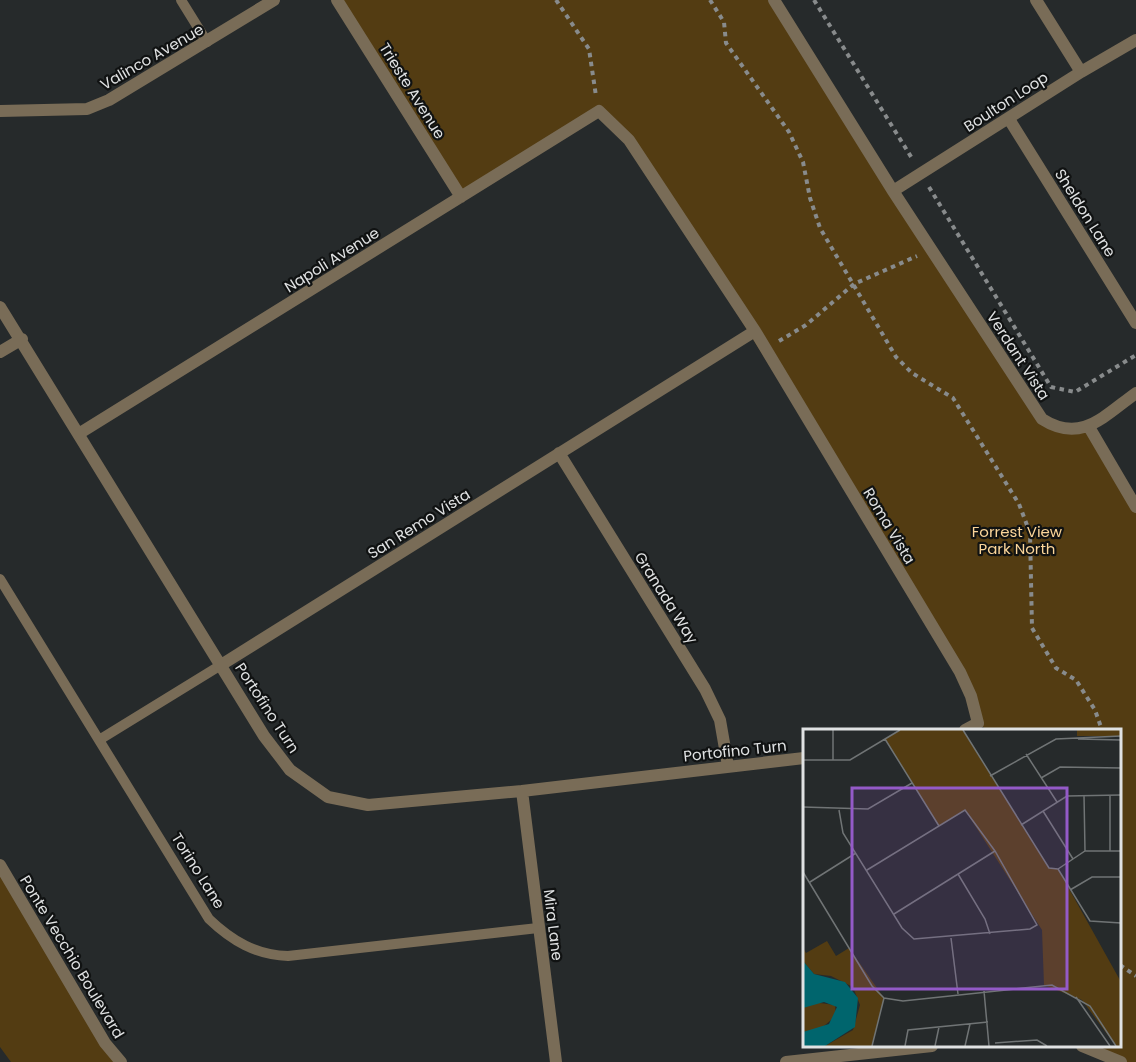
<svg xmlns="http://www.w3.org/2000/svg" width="1136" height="1062" viewBox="0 0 1136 1062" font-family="Poppins,sans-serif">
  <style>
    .green { fill: #533c12 }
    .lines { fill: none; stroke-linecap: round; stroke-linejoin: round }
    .path { stroke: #888b8c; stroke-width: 4; stroke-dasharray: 4.5 4.5; stroke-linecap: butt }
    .lane { stroke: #796c57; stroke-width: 10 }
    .street { stroke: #796c57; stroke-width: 12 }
    .labels { text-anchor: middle; stroke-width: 4.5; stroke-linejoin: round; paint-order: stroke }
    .street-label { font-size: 15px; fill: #e0e2e3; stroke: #101212 }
    .park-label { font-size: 15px; fill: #fbd599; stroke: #101212 }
    .inset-road { fill: none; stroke: #707475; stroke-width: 1.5 }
    .view { fill: #945ac8; fill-opacity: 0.15; stroke: #945ac8; stroke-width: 3 }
    .inset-edge { fill: none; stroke: #e0e2e3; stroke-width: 3 }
  </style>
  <rect width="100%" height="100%" fill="#262a2b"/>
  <path class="green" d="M337 0H774L1042 419 1089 427 1136 507V1062H1121L1082 1046H1120V730H987L978 723 960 672 629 140 599 111 461 197Z
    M0 865 121 1062H11L0 1047Z"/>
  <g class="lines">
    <path class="path" d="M556 0 589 49 596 96
      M710 0 724 22 726 43 789 132 803 162 810 198 820 228 896 357 912 373 953 398 1019 504 1030 533 1032 628 1056 668 1076 680 1095 710 1102 730
      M814 0 913 160
      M929 187 1051 387 1075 392 1136 355
      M779 341 806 325 854 284 917 256
      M1120 965 1136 976"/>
    <path class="lane" d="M181 0 207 42
      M0 579 209 919C232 941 256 955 288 956L538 928
      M99 740 221 665"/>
    <path class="street" d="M337 0 461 197
      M774 0 893 191 1042 419C1081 444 1104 416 1136 393
      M1036 0 1081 72
      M0 111 87 109 109 100 274 0
      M1009 119 1136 323
      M893 191 1081 72 1136 40
      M0 307 264 736 290 770 328 797 368 805 522 791 804 758
      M0 352 22 339
      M1089 427 1136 507
      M80 433 599 111 629 140 755 331 960 672 971 696 978 723 965 730
      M559 453 705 689 720 720 728 766
      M221 665 755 331
      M522 791 556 1062
      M0 865 105 1043 121 1062
      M1082 1046 1121 1062
      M786 1062 932 1046"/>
  </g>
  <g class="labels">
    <g class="street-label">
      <text transform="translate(152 57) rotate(-30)" y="5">Valinco Avenue</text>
      <text transform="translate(412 91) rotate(58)" y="5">Trieste Avenue</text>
      <text transform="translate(1006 102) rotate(-33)" y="5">Boulton Loop</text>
      <text transform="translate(1085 213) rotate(58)" y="5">Sheldon Lane</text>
      <text transform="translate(332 260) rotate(-32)" y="5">Napoli Avenue</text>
      <text transform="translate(1018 356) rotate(57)" y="5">Verdant Vista</text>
      <text transform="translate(419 524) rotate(-32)" y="5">San Remo Vista</text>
      <text transform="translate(889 526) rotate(59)" y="5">Roma Vista</text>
      <text transform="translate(666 598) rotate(58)" y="5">Granada Way</text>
      <text transform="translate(267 708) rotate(57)" y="5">Portofino Turn</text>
      <text transform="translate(735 751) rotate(-6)" y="5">Portofino Turn</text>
      <text transform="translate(198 871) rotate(58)" y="5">Torino Lane</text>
      <text transform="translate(553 925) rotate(83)" y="5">Mira Lane</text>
      <text transform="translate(72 957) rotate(59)" y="5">Ponte Vecchio Boulevard</text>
    </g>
    <g class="park-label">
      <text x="1017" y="537">Forrest View<tspan x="1017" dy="17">Park North</tspan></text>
    </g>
  </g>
  <g transform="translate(803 729)">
    <rect width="318" height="318" fill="#262a2b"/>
    <path d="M97 1H160L246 139 255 140 318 253V317H313L279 271 241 256 239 201 162 81 136 97 82 10ZM274 1H318V7H274ZM24 212 33 227 46 219 81 269 69 317H22L50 301 57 276 50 258 28 247 11 245 0 232V219L3 224ZM9 273 32 276 33 287 16 301 0 303V279Z" fill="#533c12"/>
    <path d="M0 232 11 245 42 253 55 269 52 298 22 317H0V303L26 295 34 278 21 273 0 279Z" fill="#00656d"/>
    <path class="inset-road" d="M30 1V31M160 1 246 139 255 140M82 10 136 97M275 10 318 11M223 25 254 73M0 31H47L97 1M187 47 253 10 318 7M238 49 257 38 318 39M281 66 282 122M0 78 65 80 109 54M36 81 40 104 99 199 111 210 227 200 234 196 192 122 162 81 64 141M240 82 270 130M218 96 264 67 318 66M307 122V66M255 140 287 192 318 194M255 140 282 122H318M0 143 69 257 81 269 100 272 249 256 287 277 313 317M155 145 182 190 187 205M7 153 53 124M267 161 289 148H318M91 185 192 122M148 209 155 265M181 262 186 317M273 268 307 317M192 314 234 311 244 317M69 317 81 269M102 317 105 301 185 293M132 317 136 298M162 317 167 295"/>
    <path class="view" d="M49 59H264V260H49Z"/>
    <rect width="318" height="318" class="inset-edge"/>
  </g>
</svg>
